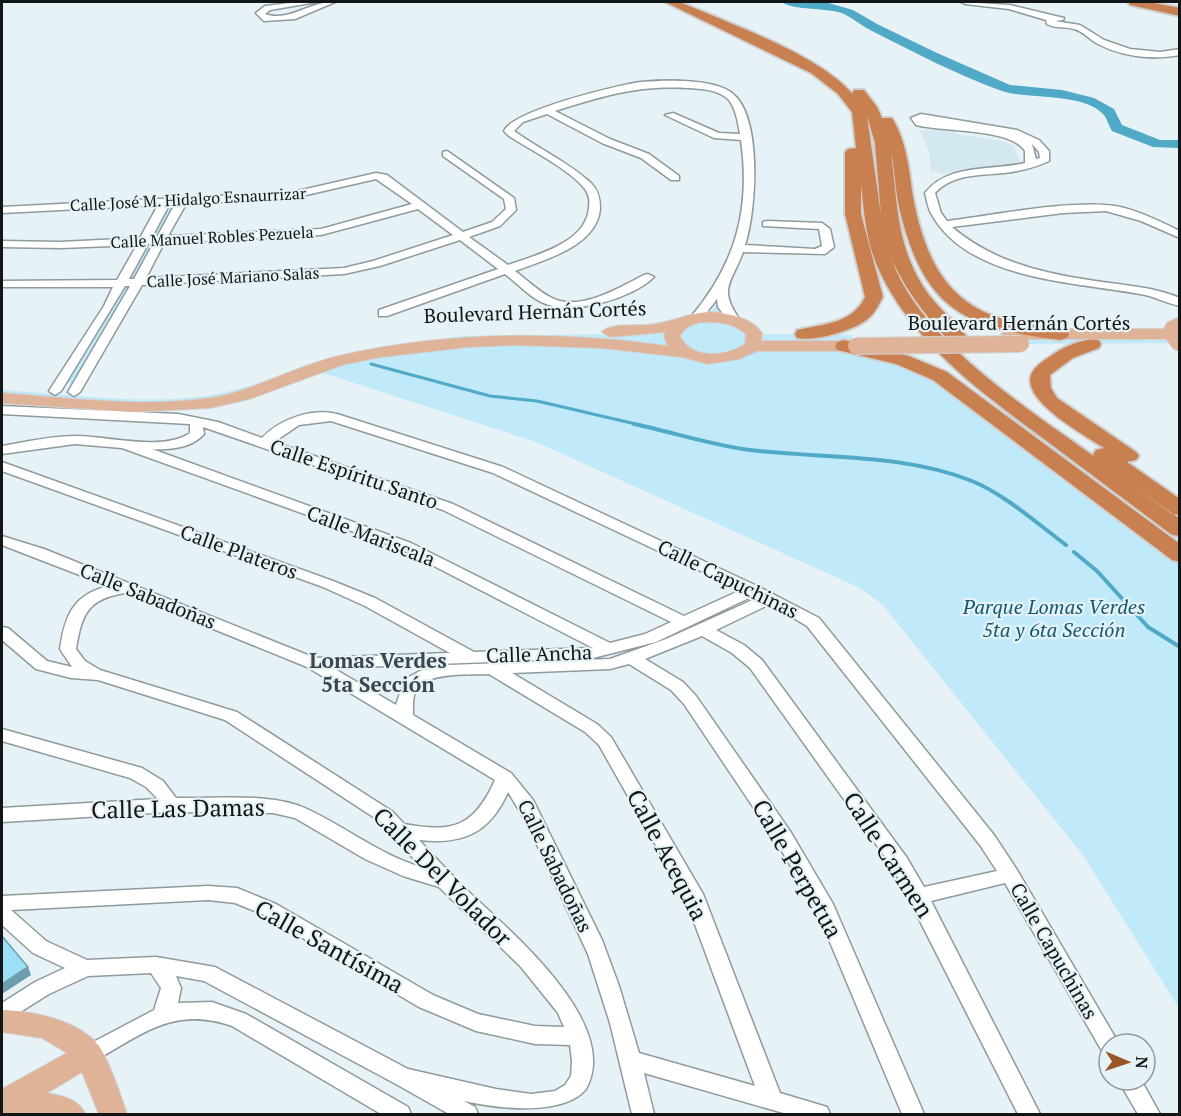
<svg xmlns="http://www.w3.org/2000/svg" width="1181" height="1116" viewBox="0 0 1181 1116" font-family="'PT Serif',serif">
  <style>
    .built { fill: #d4e8f0 }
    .green { fill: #c0e9f9 }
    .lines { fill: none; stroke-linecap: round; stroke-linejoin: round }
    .stream-far1 { stroke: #50a9c7; stroke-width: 3 }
    .stream { stroke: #50a9c7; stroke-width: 4 }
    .river { fill: #50a9c7; fill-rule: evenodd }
    .minor-casing { stroke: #8f9a9e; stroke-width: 3 }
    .major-casing { stroke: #d0d0d1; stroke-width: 2 }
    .highway-casing { stroke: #d0d0d1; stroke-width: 4 }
    .minor { fill: #fff; fill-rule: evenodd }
    .major { fill: #dfb397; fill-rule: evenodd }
    .highway { fill: #c98051; fill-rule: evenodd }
    .major-bridge-casing { stroke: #d0d0d1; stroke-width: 18; stroke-linecap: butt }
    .major-bridge { stroke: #dfb397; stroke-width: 16 }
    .shaded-wall { fill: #6d9dae }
    .building { fill: #9ce0f8; stroke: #6d9dae; stroke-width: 1.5 }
    .labels { text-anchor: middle; stroke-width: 4.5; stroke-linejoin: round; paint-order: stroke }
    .far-street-label { font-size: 16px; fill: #121617; stroke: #e6f2f6 }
    .street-label { font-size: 20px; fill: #121617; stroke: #e6f2f6 }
    .park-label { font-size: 20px; font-style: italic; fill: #115a6f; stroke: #e6f2f6 }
    .neighbourhood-label { font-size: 21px; font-weight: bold; fill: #3d464a; stroke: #e6f2f6 }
    .near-street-label { font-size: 24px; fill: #121617; stroke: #e6f2f6 }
  </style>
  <rect width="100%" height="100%" fill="#e6f2f6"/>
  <path class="built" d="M943 128 952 129 957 134 1003 141 1014 147 1020 161 1009 166 966 169 944 174 931 170 929 152 920 131Z"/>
  <path class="green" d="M166 206 175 207 77 383H66Z
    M716 305 722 320 733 323 750 337 740 352 707 357 678 344 677 331 705 319Z
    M673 330 686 354H743L753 334 851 335 854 343 844 346 915 364 1179 555V1008L1083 855 883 605 860 588 536 442 314 370 387 351 384 346 462 336 627 334Z
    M1009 334H1170L1175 343 1021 344Z
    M359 351 360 355 212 402 117 403 2 397V390C66 394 143 405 206 396 259 388 307 362 359 351Z"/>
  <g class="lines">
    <path class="stream-far1" d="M371 364 490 396 537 401 640 425"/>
    <path class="stream" d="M634 424C672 432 711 445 750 450 823 459 902 453 972 481 1004 494 1038 524 1066 545
      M1074 552 1097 571 1148 627 1180 647"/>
    <path class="river" d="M782 2H825L853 10 877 24 937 53 1010 85 1062 90 1094 98 1114 109 1122 125 1160 140H1180V148L1153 147 1112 131C1109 126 1107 119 1104 115 1083 92 1030 100 1002 91 957 75 914 52 872 31 862 26 854 19 844 14 828 7 793 11 782 2Z"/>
    <g class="minor-casing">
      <path id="minor" d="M298 2H317L270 10 265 14C288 23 312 0 335 2L295 19 264 21 256 13 265 6Z
        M961 2 1010 5 1064 18 1063 20 1055 21 1080 25 1104 40 1130 49 1160 52 1180 49V55C1152 60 1123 57 1098 44 1090 40 1083 31 1074 29 1064 26 1056 29 1047 24L1046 20 1009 9 965 4Z
        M641 82C664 80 713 78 732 93 763 117 756 212 745 245L815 249 822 246 819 229 763 226V222L767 221 822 223 830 229 834 247 825 254 743 252C732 283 717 288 740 320L738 323H730L718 307 717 299 700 321H692L690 318C735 265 751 210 741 140L714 138 665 115 673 113 719 133 740 134C738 123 736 108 728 99 717 89 701 89 688 88 638 85 602 96 555 111L610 139 649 154 679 176V180H671L641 158 602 143 547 114 523 122 514 131C539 149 568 162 591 183 598 190 600 198 600 208 598 246 544 260 515 271 526 279 539 292 552 298 581 312 620 287 644 275L648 274 654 277C633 298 574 315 546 304 531 299 517 283 505 274L387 316H379V310L498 269 460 240 380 266 344 274 142 285 80 392 74 396 68 392 130 286H125L61 391 55 395 49 391 104 306 113 287H2V281L117 280 137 245 60 248 2 247V241L60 242 140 238 158 205 2 213V207L293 192 376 173 387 175 463 232 492 222 506 209 504 199 443 156V152L447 151 514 198 516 210 500 226 469 237 508 265C536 255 587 243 589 207 590 200 589 195 585 189 569 169 531 150 509 136L504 131C512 111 617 85 641 82ZM376 179 412 204 321 229 168 236 186 204 293 198ZM175 204 157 237H152L169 205ZM418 209 453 235 373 261 344 268 146 278 164 243 321 235ZM148 244H153L134 279H129Z
        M921 114 1017 130 1039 140 1049 151V161C1038 166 1028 169 1017 171 989 177 956 170 935 193L941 213 947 221C995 215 1058 202 1105 205 1130 206 1157 220 1180 231V238L1141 221 1106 211 1063 213 952 227C990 260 1040 273 1089 280 1119 285 1151 286 1180 298V306C1166 303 1154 296 1140 294 1074 282 969 280 932 215 928 209 927 200 925 193 948 163 991 171 1025 163V151C1011 128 942 132 916 125L911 118ZM1032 144 1039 152 1040 158 1036 159Z
        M2 406 178 414 218 422 262 438C280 419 312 408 337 414L503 467 759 587 819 618 994 835 1017 870 1119 1044H1109V1054L1102 1051 1005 883 931 901 1040 1114H1018L893 868 750 668 732 653 702 636 645 659 683 682 696 696 790 831 833 904 924 1114H902L817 911 776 841 684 704 671 690 629 664 610 669 512 673 597 724 611 737 703 894 780 1093 827 1107 830 1114H787L644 1073 654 1114H632L610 1023 588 954 528 825 508 792C490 833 463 845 419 840 436 858 452 876 470 893 511 932 622 1024 586 1089 564 1116 499 1109 464 1101L475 1107 478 1114H449L396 1084 204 981 176 976 181 988 178 1003 212 1002 246 1014 408 1107 411 1114H381L232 1026C175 1006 144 1033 96 1060L89 1063 82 1060 78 1054 82 1048 154 1010 161 988 151 973 88 976 49 994 9 1019 2 1021V1003L35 982 65 968 33 953 2 925V896L208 886 237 888 276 904 433 995 478 1014 535 1026 564 1027 558 1013 521 967 439 887 403 876 365 859 295 818 273 813 170 812 2 822V808L158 799 146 787 130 778 2 741V729L142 768 163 781 176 798C215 799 271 792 307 809 346 827 380 855 421 867L381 822 225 720 98 680 71 678 36 669 2 640V627L8 628 47 661 72 667 60 649C65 615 73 595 108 586L2 545V536L44 549 315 658 450 653 365 606 323 587 2 471V462L333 581 375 598 474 652 593 648 401 549 122 448 75 444 2 454V446C26 442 51 436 76 436 108 436 163 452 190 433V424L2 414ZM331 421 493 473 741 590 684 616 453 504 274 442 299 425ZM203 427 443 510 671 622 645 634 610 643 411 543 152 449C170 450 192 448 204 434ZM125 593 307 667 495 780C474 827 453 833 404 824L393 812 237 712 100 670 85 661 76 649C82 613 88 599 125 593ZM753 596 757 598 666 639 610 659 448 665 420 671 407 678 403 684 396 705 333 668 593 658 656 642ZM770 604 807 626 980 845 997 871 924 887 907 858 762 660 744 645 716 630ZM489 674 585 732 599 745 684 895 755 1086 639 1053 619 986 602 940 533 800 511 773 413 715C413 706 412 694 418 687 431 672 471 675 489 674ZM208 900 235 903 262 914 419 1007 476 1031 535 1044 570 1045 572 1061 571 1076 565 1085 555 1091 531 1094 496 1089 408 1069 215 967 156 957 87 960 46 941 11 910Z
        M1118 1080H1141L1160 1114H1138Z"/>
    </g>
    <g class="major-casing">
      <path id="major" d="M711 312C730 314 750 317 762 333L761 341H856L864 346 856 351H757L739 359 708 364 682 357 601 348 513 345 469 347 381 357 342 365 249 399 210 408 132 412 2 403V393C71 398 141 408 210 398 255 391 295 366 339 356 448 331 558 331 668 346L664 336 666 332 610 337 602 332C610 323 635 326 647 325 669 324 689 312 711 312ZM704 322C720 322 733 323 746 334L745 344C726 357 691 360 680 336 685 326 694 323 704 322Z
        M1180 317V351L1174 349 1166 339H1009L1001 334 1009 329H1164L1167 323Z
        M2 1010C32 1011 79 1020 99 1046 108 1059 122 1099 127 1114H99L82 1072 47 1093C62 1096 79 1099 85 1114H2V1089L67 1053 42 1038 2 1032Z"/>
    </g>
    <g class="highway-casing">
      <path id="highway" d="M665 2H680C728 23 823 56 854 96L852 93 854 90H864L877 107 882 118H892C907 142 909 170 913 197 924 254 944 302 1003 319 1024 326 1046 325 1067 330L1069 334 1067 338 1060 340C962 328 923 308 899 207 895 189 895 170 891 152 898 206 896 249 929 295 943 313 962 328 975 347L973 351H959C932 324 908 295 892 260 920 340 1028 409 1095 457L1093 454 1096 450 1104 448C1086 436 1015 398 1033 371 1037 364 1048 358 1055 353 1065 346 1086 337 1099 340L1101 344 1099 348 1073 358 1050 375 1051 388 1057 398 1136 452 1139 456 1136 460 1127 462 1180 499V515L1172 514 1135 487 1180 519V536L1172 535C1132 505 1092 475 1052 445 986 396 913 345 878 268 866 241 864 212 861 184V214L883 297C879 304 876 311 870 317 857 330 815 342 797 338L795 334 797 330C823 324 852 324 865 297L845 214V152L848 149 856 148 852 112 838 94 811 73ZM867 116 875 143 881 215Z
        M1128 2H1149L1180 8V16L1130 5Z
        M844 340 909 356 947 372 1180 544V562L1172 560 933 380 896 364 837 350 835 346 837 342Z"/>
    </g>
    <use href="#minor" class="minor"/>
    <use href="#major" class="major"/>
    <use href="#highway" class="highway"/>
    <g class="major-bridge-casing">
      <path id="major-bridge" d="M856 346 1021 344"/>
    </g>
    <use href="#major-bridge" class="major-bridge"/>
  </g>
  <path class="shaded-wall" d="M28 967 31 975 2 994V984Z"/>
  <path class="building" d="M2 936 28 967 2 984Z"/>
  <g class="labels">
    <g class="far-street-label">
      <text transform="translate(188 199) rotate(-3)" y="6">Calle José M. Hidalgo Esnaurrizar</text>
      <text transform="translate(212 237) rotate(-3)" y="6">Calle Manuel Robles Pezuela</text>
      <text transform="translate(233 277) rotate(-3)" y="6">Calle José Mariano Salas</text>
    </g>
    <g class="street-label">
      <text transform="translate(535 312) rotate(-2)" y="7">Boulevard Hernán Cortés</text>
      <text x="1019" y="330">Boulevard Hernán Cortés</text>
      <text transform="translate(354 474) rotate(19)" y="7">Calle Espíritu Santo</text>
      <text transform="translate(371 536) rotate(21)" y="7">Calle Mariscala</text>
      <text transform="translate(239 552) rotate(20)" y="7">Calle Plateros</text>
      <text transform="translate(728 579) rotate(26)" y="7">Calle Capuchinas</text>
      <text transform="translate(148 596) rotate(22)" y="7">Calle Sabadoñas</text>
      <text transform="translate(539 654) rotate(-2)" y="7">Calle Ancha</text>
      <text transform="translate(555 866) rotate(64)" y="7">Calle Sabadoñas</text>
      <text transform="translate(1054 951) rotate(60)" y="7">Calle Capuchinas</text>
    </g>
    <g class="park-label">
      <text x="1054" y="614">Parque Lomas Verdes<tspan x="1054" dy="23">5ta y 6ta Sección</tspan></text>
    </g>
    <g class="neighbourhood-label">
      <text x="378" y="668">Lomas Verdes<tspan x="378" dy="24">5ta Sección</tspan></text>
    </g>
    <g class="near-street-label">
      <text transform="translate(178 809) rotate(-1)" y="8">Calle Las Damas</text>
      <text transform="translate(667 855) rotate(62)" y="8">Calle Acequia</text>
      <text transform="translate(888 855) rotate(57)" y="8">Calle Carmen</text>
      <text transform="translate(797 869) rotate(60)" y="8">Calle Perpetua</text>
      <text transform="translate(442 877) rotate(45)" y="8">Calle Del Volador</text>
      <text transform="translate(329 947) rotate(29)" y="8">Calle Santísima</text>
    </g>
  </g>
  <rect width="1181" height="1116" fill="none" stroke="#121617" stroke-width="6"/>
  <g transform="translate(1127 1062) rotate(92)"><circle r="28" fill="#e6f2f6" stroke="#919a9d" stroke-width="1.5"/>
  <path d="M0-4.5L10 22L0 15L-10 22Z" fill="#985526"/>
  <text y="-9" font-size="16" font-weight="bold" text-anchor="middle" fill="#121617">N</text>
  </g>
</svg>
